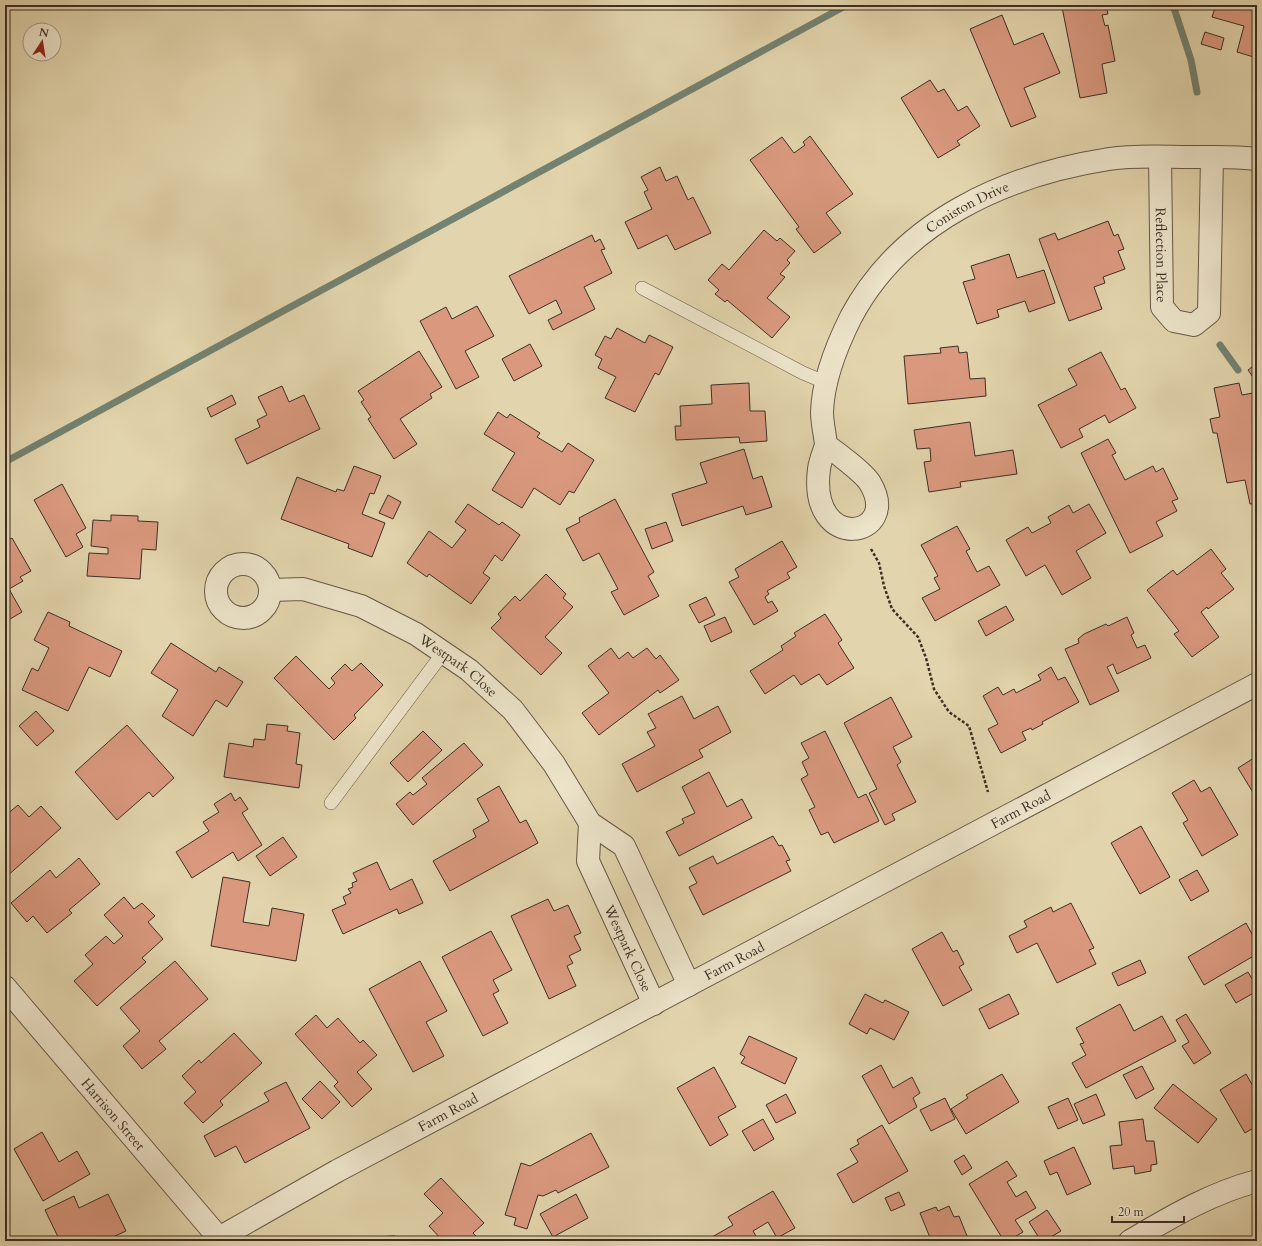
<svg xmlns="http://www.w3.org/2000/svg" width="1262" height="1246" viewBox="0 0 1262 1246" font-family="Cardo,serif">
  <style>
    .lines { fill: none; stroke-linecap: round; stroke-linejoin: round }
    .stream { stroke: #738271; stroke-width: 7 }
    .building { fill: #da997f; stroke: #3e2f25 }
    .service-casing { stroke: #675847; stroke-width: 14 }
    .minor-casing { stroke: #675847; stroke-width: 24 }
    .tertiary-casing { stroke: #675847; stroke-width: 24 }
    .path { stroke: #3e2f25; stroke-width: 2.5; stroke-dasharray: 3 2; stroke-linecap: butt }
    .service { stroke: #ece3c9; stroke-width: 13 }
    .minor { stroke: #ece3c9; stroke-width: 22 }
    .tertiary { stroke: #ece3c9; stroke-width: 22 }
    .labels { text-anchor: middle; stroke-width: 3.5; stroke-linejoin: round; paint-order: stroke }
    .street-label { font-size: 14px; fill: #3e2f25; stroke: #ece3c9 }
  </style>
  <rect width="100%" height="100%" fill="#e2d4ac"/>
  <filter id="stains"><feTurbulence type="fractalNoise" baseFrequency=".005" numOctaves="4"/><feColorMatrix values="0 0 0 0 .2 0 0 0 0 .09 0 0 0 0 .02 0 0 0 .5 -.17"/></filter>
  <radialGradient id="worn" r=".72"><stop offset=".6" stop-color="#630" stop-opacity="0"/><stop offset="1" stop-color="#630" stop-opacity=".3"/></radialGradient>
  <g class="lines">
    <path class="stream" d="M1173 5 1191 60 1197 92
      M1220 345 1238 370
      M5 462 847 5"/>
  </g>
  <path class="building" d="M1070 5H1106L1108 14 1102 15 1105 26 1108 25 1115 61 1102 64 1107 93 1080 98 1062 7Z
    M1216 5H1257V58L1237 52 1244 26 1212 17Z
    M1002 15 1014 45 1043 33 1060 73 1024 88 1036 117 1011 127 970 29Z
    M1205 32 1224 38 1221 50 1201 44Z
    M930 80 938 92 944 89 958 111 967 106 980 126 957 141 960 145 938 158 901 98Z
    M810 136 853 194 826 213 841 233 814 253 796 229 799 227 750 160 782 137 794 153 805 145 803 142Z
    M660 167 666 181 677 176 688 200 693 197 711 233 675 250 667 235 638 249 625 222 652 209 644 192 648 190 641 177Z
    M1108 221 1114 236 1118 234 1124 249 1118 251 1125 269 1103 277 1105 283 1094 287 1102 309 1069 321 1039 239 1055 233 1058 240Z
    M764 230 777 241 780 238 795 251 787 260 790 263 780 274 785 277 767 298 790 317 772 338 727 300 725 302 715 294 719 290 708 280 722 264 729 270Z
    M592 235 595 242 600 239 605 249 601 250 612 273 584 287 595 309 553 330 548 320 562 313 556 300 529 314 509 276Z
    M1009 254 1017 278 1044 270 1055 303 1029 312 1025 301 997 310 999 317 977 324 963 282 975 279 971 266Z
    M477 306 494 336 465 351 479 377 456 389 420 321 446 307 452 319Z
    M617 328 645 343 649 335 673 347 659 375 655 373 635 412 605 398 616 377 598 368 602 359 595 355 605 336 611 339Z
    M530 344 542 366 514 381 502 359Z
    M958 346 959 353 967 352 970 379 985 378 986 396 908 404 904 356 941 353 940 348Z
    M419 351 442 387 430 394 432 398 400 419 417 444 394 459 368 419 371 417 361 402 364 400 358 391Z
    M1101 352 1121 390 1125 388 1136 408 1109 423 1105 415 1079 429 1083 437 1061 448 1038 405 1077 385 1068 369Z
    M1257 363V383L1248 370Z
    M749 383 750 411H765L767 441 740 443 739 437 676 440 675 426H681L680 406 712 404 711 385Z
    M1239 383 1242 395 1253 393 1257 412V503L1250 504 1245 480 1227 483 1217 433H1213L1210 419 1220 417 1214 388Z
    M282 386 289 402 304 395 320 429 247 464 235 439 260 427 257 420 267 415 258 397Z
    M232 395 236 404 211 417 207 408Z
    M498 412 507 418 510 414 540 433 537 437 562 452 568 443 594 460 574 493 569 491 560 505 534 488 522 508 492 490 515 453 484 434Z
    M970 422 975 456 1013 450 1017 474 960 482 961 487 929 492 924 462 931 461 930 448 917 449 914 430Z
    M1108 439 1116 453 1112 455 1125 480 1153 466 1156 472 1163 468 1178 499 1172 501 1177 511 1156 522 1163 536 1130 553 1081 453Z
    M744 449 753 479 762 476 772 507 746 515 743 506 682 526 672 494 707 483 700 463Z
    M354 466 381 476 374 494 370 493 362 514 385 523 372 557 348 548 349 544 281 519 297 477 336 492 337 489 344 491Z
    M62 484 86 528 76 534 83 547 66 557 34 500Z
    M388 495 401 502 393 519 379 513Z
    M615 499 654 572 648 576 659 596 624 615 611 592 618 589 599 553 583 561 566 529 580 522 579 518Z
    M468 504 499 525 502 522 520 535 502 561 495 555 483 573 490 578 471 604 429 574 427 577 407 563 429 531 452 548 466 530 455 522Z
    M1089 504 1106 533 1076 551 1091 578 1062 595 1045 565 1026 576 1006 540 1028 527 1032 533 1051 523 1048 517 1069 505 1073 513Z
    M111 515 138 516V521L158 522 156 550 142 549 140 579 87 576 89 553 108 554V548L91 546 93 520 111 521Z
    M666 522 673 541 652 549 645 529Z
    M957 526 970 549 966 551 977 572 989 566 1000 585 935 621 922 598 940 589 934 578 938 576 921 545Z
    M12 538 31 571 20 577 23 581 9 589 22 612 5 622V542Z
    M782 541 797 567 787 573 790 578 767 591 769 594 765 597 768 603 772 601 778 611 754 625 729 582 739 577 735 569Z
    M1211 549 1226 569 1221 573 1234 589 1208 609 1207 607 1201 612 1219 637 1192 657 1174 634 1179 631 1147 590 1173 570 1177 575Z
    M546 574 566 594 563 598 573 607 545 637 562 653 541 675 491 628 501 618 498 614 515 596 520 601Z
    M706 597 715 615 699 623 689 605Z
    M1006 606 1014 620 986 636 978 621Z
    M48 612 70 622 69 626 122 651 110 677 89 667 68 711 22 690 32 668 38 671 49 648 34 640Z
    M825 614 842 640 838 643 854 668 827 685 819 674 801 685 794 675 765 694 750 671 783 650 781 646 796 636 794 633Z
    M725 617 732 632 711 642 704 626Z
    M1127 617 1134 633 1131 635 1137 648 1145 645 1151 658 1117 674 1113 664 1107 667 1119 691 1090 705 1065 649 1079 643 1078 639 1084 634 1106 624 1108 626Z
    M171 643 216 672 219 667 243 682 227 707 216 700 193 736 162 716 178 690 151 673Z
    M611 648 619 659 628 652 633 658 647 648 656 659 660 655 679 680 660 693 658 690 599 735 582 713 609 693 588 666Z
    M296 656 329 689 335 683 331 678 345 664 352 671 361 663 383 685 354 715 356 718 334 740 274 678Z
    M1051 667 1058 680 1065 677 1079 702 1042 722 1043 724 1032 730 1031 728 1022 732 1026 740 1001 753 988 729 998 724 983 696 998 687 1003 695 1014 689 1016 693 1041 680 1038 675Z
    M682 696 694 719 718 706 731 732 699 750 703 757 637 792 622 764 655 746 647 732 656 728 648 714Z
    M891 697 912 737 893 747 901 762 897 765 916 802 892 814 895 820 885 825 869 793 877 789 844 723Z
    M36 711 54 731 37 746 19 726Z
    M267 724 288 726 287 731 300 733 296 764 302 765 299 788 224 777 229 743 253 747 254 739 265 740Z
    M127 725 174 778 153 797 149 792 117 820 75 772Z
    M423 731 442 750 408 782 390 763Z
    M825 731 858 798 866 794 879 821 834 843 828 832 821 835 809 810 815 807 801 779 808 775 802 762 809 758 801 743Z
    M464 743 483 765 413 825 396 804 410 792 413 795 427 784 422 778Z
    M1257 756V799L1238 768Z
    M709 772 727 807 742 799 752 818 679 856 666 832 684 823 682 819 695 813 682 787Z
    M1194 780 1201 792 1210 787 1238 835 1202 856 1183 823 1188 820 1172 793Z
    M499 786 520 823 526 820 538 843 450 891 433 861 476 837 473 830 489 821 477 799Z
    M231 793 235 801 240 797 248 809 242 813 262 845 238 861 233 852 192 878 176 852 209 831 203 822 219 812 214 804Z
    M18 805 29 817 41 806 61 828 5 878V816Z
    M1141 826 1170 877 1140 894 1111 843Z
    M773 836 779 846 782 845 790 860 786 861 791 871 703 915 689 887 697 883 689 868 713 856 717 864Z
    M283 837 297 857 270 876 256 856Z
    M79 858 100 884 69 910 72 913 47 933 33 916 27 922 11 903 50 870 56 878Z
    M377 862 390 890 412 879 423 903 399 914 397 909 343 934 332 910 346 904 343 897 351 893 348 889 353 887 352 883 357 881 353 873Z
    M1197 870 1209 891 1191 901 1179 880Z
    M223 877 250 882 243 922 269 926 272 908 304 914 296 961 211 946Z
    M124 897 134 909 142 903 155 916 148 922 163 939 142 958 146 962 97 1006 74 981 93 964 85 955 106 936 114 944 123 936 104 915Z
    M548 899 554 911 568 905 581 933 574 936 581 950 569 956 573 963 567 966 576 986 549 999 511 916Z
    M1071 903 1094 948 1089 950 1096 964 1057 983 1037 943 1017 953 1009 936 1027 927 1024 921 1051 907 1053 912Z
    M1246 923 1257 943V954L1204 985 1188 957Z
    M491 931 512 970 493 980 499 991 493 994 508 1023 483 1036 442 957Z
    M942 932 953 952 957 950 964 964 959 967 972 990 943 1006 912 949Z
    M1140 960 1146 973 1118 986 1112 973Z
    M175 961 208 999 159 1041 166 1049 142 1069 123 1046 140 1031 120 1008Z
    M420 961 447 1011 426 1022 444 1056 413 1072 369 989Z
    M1248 972 1257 987V991L1236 1003 1225 985Z
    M865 994 883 1003 885 1000 909 1012 894 1040 870 1028 867 1034 849 1024Z
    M1009 994 1019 1014 989 1029 979 1009Z
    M1120 1004 1134 1031 1162 1016 1176 1041 1086 1088 1072 1063 1086 1055 1080 1044 1084 1043 1076 1028Z
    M1186 1014 1211 1053 1194 1064 1182 1046 1189 1042 1176 1020Z
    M316 1015 327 1028 338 1018 360 1043 363 1040 377 1055 357 1072 372 1089 352 1107 334 1086 338 1082 295 1034Z
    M234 1033 262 1063 220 1101 223 1105 203 1123 184 1103 196 1092 182 1076 199 1060 201 1063Z
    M749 1036 797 1058 785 1084 741 1063 745 1057 740 1054Z
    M881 1065 893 1088 912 1077 920 1093 913 1098 917 1107 889 1124 862 1076Z
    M1142 1066 1154 1089 1136 1099 1123 1075Z
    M714 1067 736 1107 718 1117 728 1135 710 1146 677 1088Z
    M1002 1074 1019 1102 966 1134 951 1109 968 1098 966 1095Z
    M1246 1074 1257 1093V1126L1245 1133 1220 1090Z
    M320 1081 340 1102 322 1119 302 1099Z
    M286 1082 310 1128 245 1163 236 1146 215 1157 204 1136 269 1101 264 1093Z
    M1173 1084 1217 1119 1198 1143 1154 1108Z
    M786 1094 796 1113 776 1123 766 1105Z
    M1096 1094 1105 1115 1083 1124 1074 1104Z
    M945 1098 955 1119 931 1131 920 1110Z
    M1068 1098 1078 1120 1058 1129 1048 1107Z
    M763 1119 774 1139 754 1151 742 1131Z
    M1143 1119 1146 1141H1154L1157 1164 1151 1165V1171L1135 1174 1134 1166 1113 1169 1110 1146 1122 1145 1119 1122Z
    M882 1125 908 1171 853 1203 837 1174 858 1162 850 1149 859 1144 857 1140Z
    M42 1132 59 1162 77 1151 90 1174 43 1201 14 1149Z
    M591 1133 609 1167 558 1193 556 1190 543 1196 538 1195 527 1229 514 1225 516 1218 505 1215 521 1163 530 1166Z
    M1074 1147 1091 1184 1067 1195 1057 1172 1050 1175 1044 1161Z
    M964 1155 972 1168 962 1175 954 1161Z
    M1007 1161 1017 1176 1007 1182 1016 1197 1026 1191 1036 1208 1015 1220 1023 1232 1008 1241H1004L969 1184Z
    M441 1178 484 1223 473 1233 481 1241H443L429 1226 443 1213 424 1194Z
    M773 1191 795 1228 777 1238 768 1222 753 1231 759 1241H705L733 1225 728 1217Z
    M899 1192 905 1205 891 1211 885 1198Z
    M108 1194 126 1231 104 1241H60L45 1210 74 1196 79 1208Z
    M576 1194 588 1218 553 1237 540 1214Z
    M949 1206 954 1217 959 1216 969 1241H943L941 1236 931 1240 920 1213 936 1207 938 1211Z
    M1047 1210 1061 1231 1044 1241H1041L1029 1222Z
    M395 1236V1241H375L374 1237Z"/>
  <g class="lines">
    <g class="service-casing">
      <path id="service" d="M642 288 803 373 827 383
        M331 803 443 653"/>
    </g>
    <g class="minor-casing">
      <g id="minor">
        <path id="s1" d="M1160 157 1162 307 1174 321 1194 325 1209 313 1212 157"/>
        <path id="s2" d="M826 445C824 452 820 461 819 469 808 555 903 538 870 483 864 473 836 452 826 445 825 434 822 423 822 412 823 380 837 345 851 317 902 221 1006 175 1109 159 1136 155 1164 157 1191 157 1213 157 1235 156 1257 159"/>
        <circle cx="243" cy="591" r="27"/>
        <path id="s3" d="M270 590 303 589 361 606 416 634 469 670 513 710 554 764 590 823 624 846 689 985"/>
        <path id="s4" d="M590 823 588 861 654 1004"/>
        <path id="s5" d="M5 987 219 1238 337 1171 1257 684"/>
        <path d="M1130 1241C1171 1217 1211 1193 1257 1181"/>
      </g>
    </g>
    <g class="tertiary-casing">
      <path id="tertiary" d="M213 1241 219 1238 222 1241"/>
    </g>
    <path class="path" d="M871 549 879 563 884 586 892 609 918 637 926 658 934 689 949 712 969 726 988 792"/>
    <use href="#service" class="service"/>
    <use href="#minor" class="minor"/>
    <use href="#tertiary" class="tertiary"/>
  </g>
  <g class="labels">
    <g class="street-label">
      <text dy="5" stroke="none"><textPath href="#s2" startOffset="519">Coniston Drive</textPath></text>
      <text dy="5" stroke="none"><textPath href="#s1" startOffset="98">Reflection Place</textPath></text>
      <text dy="5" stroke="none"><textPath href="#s3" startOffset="208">Westpark Close</textPath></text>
      <text dy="5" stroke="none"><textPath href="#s5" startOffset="1239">Farm Road</textPath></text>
      <text dy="5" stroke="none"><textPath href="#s4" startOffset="134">Westpark Close</textPath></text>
      <text dy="5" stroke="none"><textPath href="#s5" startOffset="915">Farm Road</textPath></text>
      <text dy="5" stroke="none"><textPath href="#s5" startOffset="591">Farm Road</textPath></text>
      <text dy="5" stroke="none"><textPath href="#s5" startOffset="167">Harrison Street</textPath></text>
    </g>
  </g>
  <rect width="1262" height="1246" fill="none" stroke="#e2d4ac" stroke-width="20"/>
  <rect x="6" y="6" width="1250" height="1234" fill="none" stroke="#3e2f25" stroke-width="2"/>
  <rect x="10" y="10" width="1242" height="1226" fill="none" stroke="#3e2f25"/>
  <g transform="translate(42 42) rotate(12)"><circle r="19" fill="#ece3c9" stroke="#a69b87"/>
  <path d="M0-3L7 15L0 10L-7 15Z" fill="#8f2418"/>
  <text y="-6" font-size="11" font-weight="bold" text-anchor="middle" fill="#3e2f25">N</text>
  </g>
  <path d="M1112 1216v6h72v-6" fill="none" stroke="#3e2f25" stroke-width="2"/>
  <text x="1118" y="1216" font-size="12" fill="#3e2f25" stroke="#ece3c9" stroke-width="3" paint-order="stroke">20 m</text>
  <rect width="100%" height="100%" filter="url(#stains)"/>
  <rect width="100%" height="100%" fill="url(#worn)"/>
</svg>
